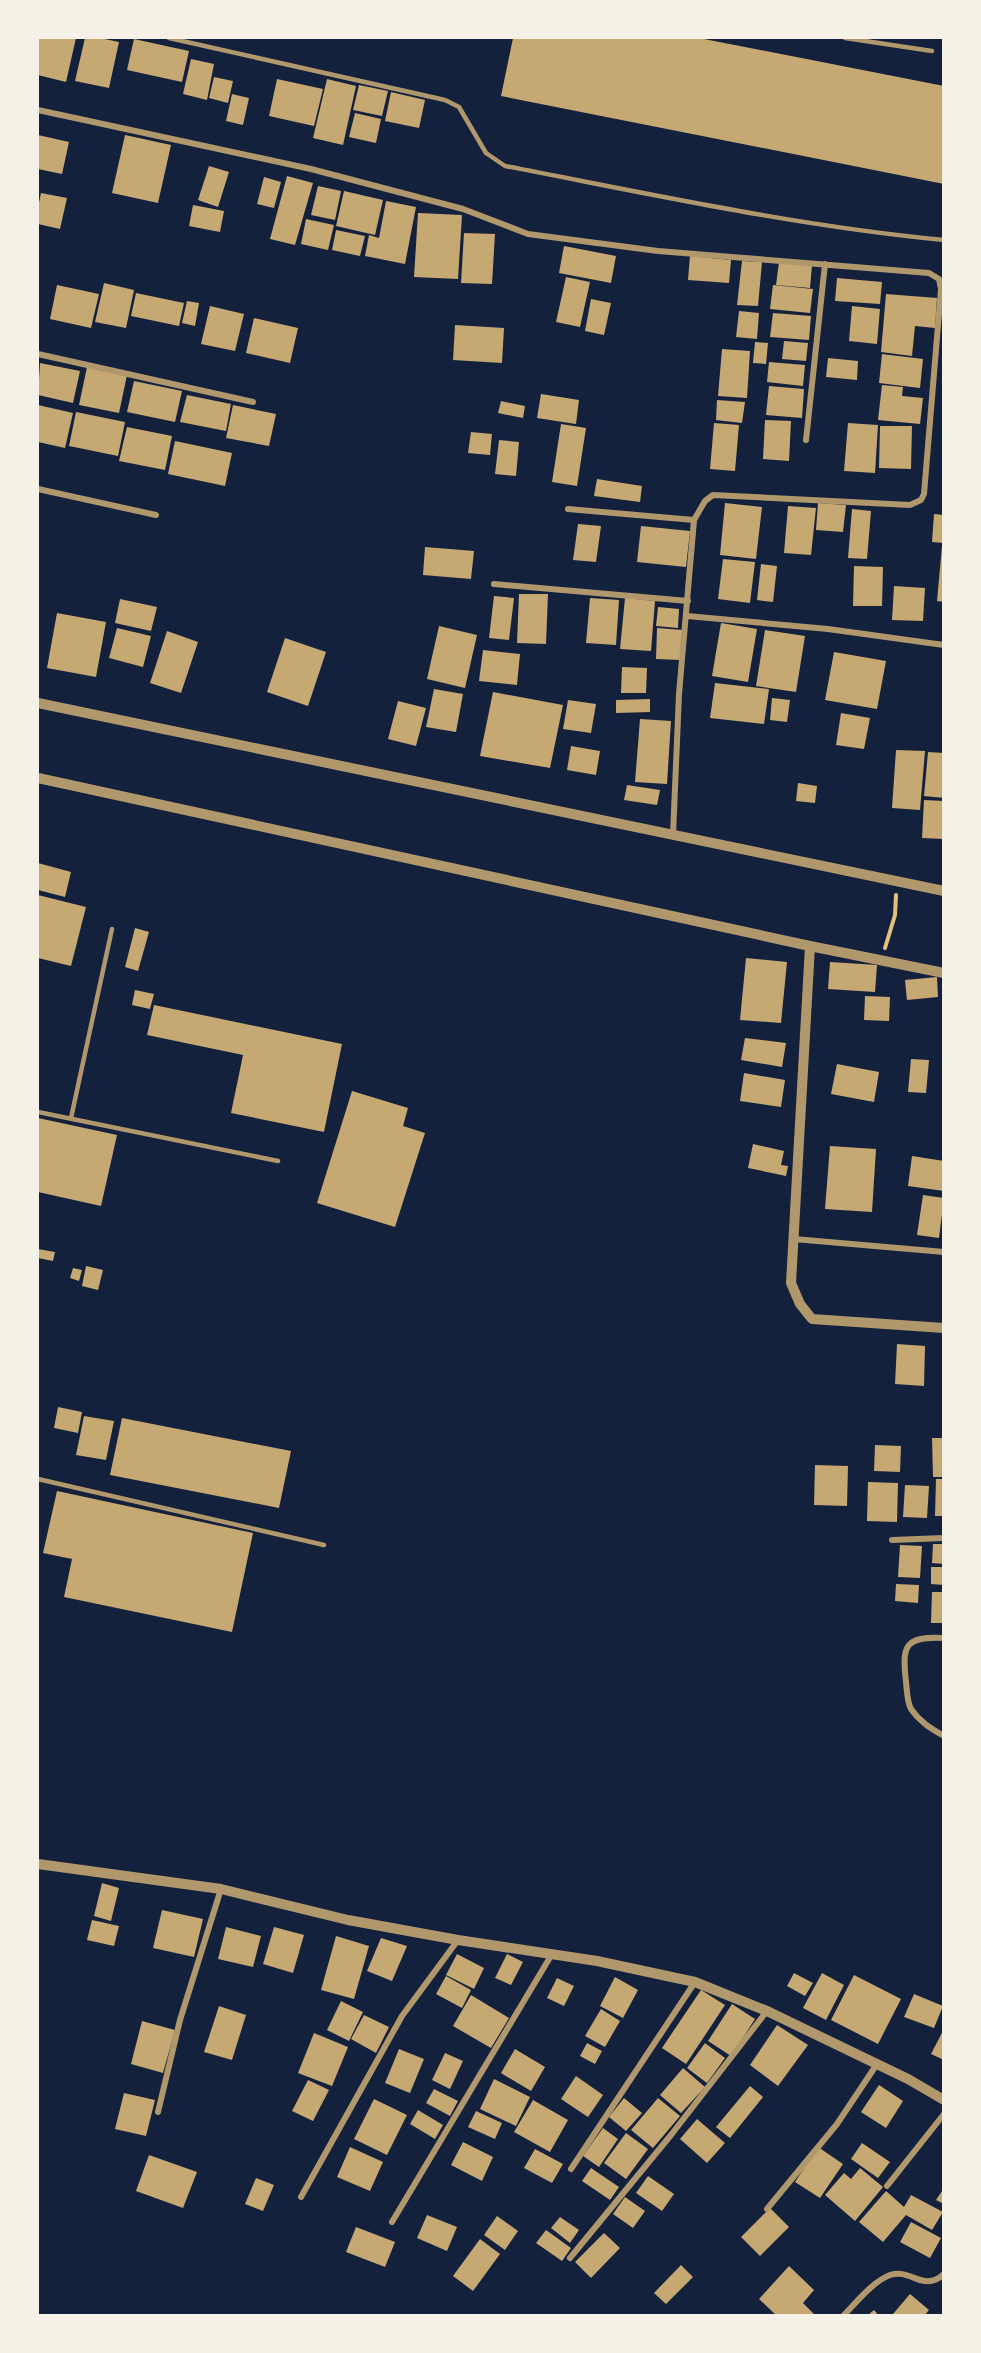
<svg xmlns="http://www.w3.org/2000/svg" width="981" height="2353" viewBox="0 0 981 2353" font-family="Jost,sans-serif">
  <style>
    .building { fill: #c6a872 }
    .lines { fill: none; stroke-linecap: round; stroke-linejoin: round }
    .path { stroke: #e5c07b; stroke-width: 4 }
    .service { stroke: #b1986c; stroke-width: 4.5 }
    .minor { stroke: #b1986c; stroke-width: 6 }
    .tertiary { stroke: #b1986c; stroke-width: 10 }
  </style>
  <rect width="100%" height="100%" fill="#14213d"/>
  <path class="building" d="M39 38H76L66 82 38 75Z
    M85 38H100L119 42 109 88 75 81Z
    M513 38H699L944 86V184L501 96Z
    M134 39 189 51 182 82 127 70Z
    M191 59 214 64 207 100 183 94Z
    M214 77 233 81 228 103 209 98Z
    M277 79 323 89 314 126 269 116Z
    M327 79 356 86 343 145 313 138Z
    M359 85 388 91 382 116 353 110Z
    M391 92 425 100 419 128 385 121Z
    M232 94 249 98 243 125 226 121Z
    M355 113 381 119 376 143 349 137Z
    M38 135 69 142 62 174 38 169Z
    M125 135 171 145 158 203 112 193Z
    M209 166 229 172 218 207 198 200Z
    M287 176 313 183 295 245 270 239Z
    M264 177 281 182 274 208 257 204Z
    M318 186 341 191 335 220 311 215Z
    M344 191 383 200 375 235 336 226Z
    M41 193 67 198 60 229 38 224V207Z
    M386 201 416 207 405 264 365 256 369 235 379 238Z
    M193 205 224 211 220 232 189 226Z
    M418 213 462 215 458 279 414 277Z
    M306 219 334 225 328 250 301 244Z
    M336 230 365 236 360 256 332 250Z
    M464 233 495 234 492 284 461 283Z
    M564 246 616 256 611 283 559 273Z
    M690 256 731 260 729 283 688 280Z
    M742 261 762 262 758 306 737 305Z
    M779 262 812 265 810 288 776 285Z
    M566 277 590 282 580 327 556 322Z
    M837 278 882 282 880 304 835 301Z
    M104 283 134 290 126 328 95 322Z
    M57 285 99 294 91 328 50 319Z
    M773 285 813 289 810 313 770 309Z
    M136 293 184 303 179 326 131 316Z
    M886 294 937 298 935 328 915 326 912 356 881 352Z
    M591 299 611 303 604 335 585 331Z
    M187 301 199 303 195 326 182 323Z
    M210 306 244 314 235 351 201 344Z
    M852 306 880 309 877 344 849 341Z
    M739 311 759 313 757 339 736 337Z
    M773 313 811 316 809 340 770 337Z
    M254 318 298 328 290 363 246 353Z
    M455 325 504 328 502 363 453 360Z
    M784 341 808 343 806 361 782 359Z
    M755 342 768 343 766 364 753 363Z
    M722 349 750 351 747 398 718 396Z
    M882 354 923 359 920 388 879 383Z
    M828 358 858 361 857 380 826 377Z
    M769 362 805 365 803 386 767 382Z
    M40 363 80 371 73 403 38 395Z
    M87 367 127 375 119 413 79 405Z
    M134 381 182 391 175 422 127 412Z
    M882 385 903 387 902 396 923 398 920 424 878 420Z
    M769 386 804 389 802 418 766 415Z
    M541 394 579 400 576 424 537 418Z
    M187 395 231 404 226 431 180 422Z
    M717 400 745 402 742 423 716 420Z
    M501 401 525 406 523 418 498 413Z
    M38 405 73 413 65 448 38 442Z
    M233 405 276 414 269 446 226 438Z
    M76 412 125 422 118 456 69 446Z
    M765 420 791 421 789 461 763 459Z
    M714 423 739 425 735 471 710 469Z
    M848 423 878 425 875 473 844 471Z
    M561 424 586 428 577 486 552 482Z
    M880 426H912L911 469 879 468Z
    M127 427 172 436 165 470 119 461Z
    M471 432 492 434 490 455 468 453Z
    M499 440 519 442 516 476 495 474Z
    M175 441 232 453 225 486 168 474Z
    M597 479 642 486 640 502 594 496Z
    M725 503 762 507 756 559 720 555Z
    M818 503 846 505 843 532 816 530Z
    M788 506 816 508 811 555 784 553Z
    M852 509 871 511 867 559 848 558Z
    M934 514 944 515V543L932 542Z
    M578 524 601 526 596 562 573 560Z
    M641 526 690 531 686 567 637 562Z
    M942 546H944V602L937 601Z
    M425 547 474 551 471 579 423 575Z
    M723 559 755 562 750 603 718 599Z
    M761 564 777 566 773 602 757 600Z
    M854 566 883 567 882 606H853Z
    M894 586 925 588 923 621 892 620Z
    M519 594H548L546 644 517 643Z
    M494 596 514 598 509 640 489 638Z
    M590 598 619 600 616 645 586 643Z
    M625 598 655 601 651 651 620 649Z
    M120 599 157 607 151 631 115 623Z
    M658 607 679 609 678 628 656 626Z
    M57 613 106 622 96 677 47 668Z
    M721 623 757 629 748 682 712 676Z
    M439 626 477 635 465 688 427 679Z
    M117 628 151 636 143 667 109 658Z
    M657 628 683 630 681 660 656 659Z
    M765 630 805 636 796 692 756 686Z
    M167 631 198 642 181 693 150 683Z
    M285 638 326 652 308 706 267 692Z
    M483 650 520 654 517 685 479 681Z
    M834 652 886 661 877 709 825 700Z
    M622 667 647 668 646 693H621Z
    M715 683 769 689 764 724 710 718Z
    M434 689 463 694 456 732 426 727Z
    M493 692 563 705 550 768 480 756Z
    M772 698 790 700 787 722 770 720Z
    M650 699V712L616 713V700Z
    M568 700 596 704 591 733 563 729Z
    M398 701 426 708 416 746 388 739Z
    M841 713 870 718 864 749 836 745Z
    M640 719 671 721 667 784 635 782Z
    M571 746 600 751 596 775 567 770Z
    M896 750 925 751 920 810 892 808Z
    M928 752 944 753V798L924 796Z
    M798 783 817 786 815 803 796 801Z
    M627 785 660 790 657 805 624 800Z
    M924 800 944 801V839L922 838Z
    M38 863 71 872 65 897 38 890Z
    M38 895 86 907 71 966 38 958Z
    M135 928 149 932 138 971 125 967Z
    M746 958 787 962 781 1023 740 1020Z
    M830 962 877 965 875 992 828 989Z
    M937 977 938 997 907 1000 905 980Z
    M135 990 154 994 150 1009 132 1005Z
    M865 996 890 997 889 1021 864 1020Z
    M154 1005 342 1044 324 1132 231 1113 243 1055 147 1035Z
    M745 1038 786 1043 782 1067 741 1060Z
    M911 1059 929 1060 926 1093 908 1092Z
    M837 1064 879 1072 874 1102 831 1094Z
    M744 1073 785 1080 781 1107 740 1101Z
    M352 1091 408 1108 403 1126 425 1133 395 1227 317 1203Z
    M38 1118 117 1135 101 1206 38 1192Z
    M753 1144 784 1151 781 1165 788 1166 786 1176 748 1168Z
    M830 1146 876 1149 872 1212 825 1209Z
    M912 1156 944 1161V1191L908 1186Z
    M923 1195 944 1198 939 1238 917 1235Z
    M38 1249 55 1252 53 1261 38 1258Z
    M86 1266 103 1270 98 1290 82 1286Z
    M73 1268 82 1270 79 1281 70 1278Z
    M897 1344 925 1346 924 1386 895 1384Z
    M58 1407 82 1412 78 1433 54 1428Z
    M84 1416 114 1421 106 1460 76 1455Z
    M122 1418 291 1451 279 1508 110 1475Z
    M932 1438H944V1477H933Z
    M875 1445 901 1446 900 1472 874 1471Z
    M815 1465 848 1466 847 1506 814 1505Z
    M936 1479H944V1516H935Z
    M868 1482 898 1483 897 1522 867 1521Z
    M905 1485 929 1486 927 1518 903 1517Z
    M57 1491 253 1533 232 1632 64 1597 72 1559 43 1553Z
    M933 1544H944V1564L932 1563Z
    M900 1545 922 1546 920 1578 898 1577Z
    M931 1567H944V1585L931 1584Z
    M896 1584 919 1585 918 1603 895 1601Z
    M932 1592H944V1623H931Z
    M102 1883 119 1888 111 1921 94 1916Z
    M162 1910 203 1919 194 1957 153 1948Z
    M92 1920 119 1926 114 1946 87 1940Z
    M226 1927 261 1936 253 1967 218 1959Z
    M274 1927 304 1935 293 1973 263 1964Z
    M336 1936 369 1946 354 1999 321 1990Z
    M381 1938 407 1946 392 1981 367 1971Z
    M457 1954 484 1968 474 1989 446 1975Z
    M507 1954 523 1962 511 1985 495 1978Z
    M794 1973 813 1983 805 1996 787 1986Z
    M822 1973 844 1985 826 2020 803 2008Z
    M854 1975 901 1999 878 2044 831 2020Z
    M446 1976 471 1990 462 2008 436 1994Z
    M615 1977 638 1990 623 2018 600 2006Z
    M557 1978 574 1986 564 2006 547 1998Z
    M701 1990 725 2005 686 2064 662 2048Z
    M914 1994 943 2006 934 2028 904 2017Z
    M471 1995 509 2018 491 2048 453 2026Z
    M341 2001 363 2012 349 2041 327 2030Z
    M732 2004 755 2019 731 2056 708 2041Z
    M219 2006 246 2015 232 2060 204 2052Z
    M601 2009 620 2021 605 2047 585 2036Z
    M364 2015 389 2027 376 2053 351 2039Z
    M142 2021 175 2030 163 2073 131 2064Z
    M777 2025 808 2045 778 2086 750 2065Z
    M944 2029V2060L931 2054Z
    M314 2033 348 2047 332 2086 298 2073Z
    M587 2043 602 2051 595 2064 580 2056Z
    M705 2043 725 2058 707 2083 687 2068Z
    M399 2049 424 2059 410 2093 385 2083Z
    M515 2049 545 2067 531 2091 501 2073Z
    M445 2053 463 2061 450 2089 432 2080Z
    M683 2068 705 2087 681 2113 660 2095Z
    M576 2076 603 2095 588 2117 561 2099Z
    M494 2079 530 2097 516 2126 480 2109Z
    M308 2080 329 2090 313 2121 292 2111Z
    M879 2085 903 2101 886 2128 861 2112Z
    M750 2086 763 2097 730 2138 716 2127Z
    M434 2089 458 2101 450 2116 426 2103Z
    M124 2093 155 2100 146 2136 115 2129Z
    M624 2098 642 2113 626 2131 609 2117Z
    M658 2098 680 2116 653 2148 631 2130Z
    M374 2099 407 2115 387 2155 354 2139Z
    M533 2100 568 2120 550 2152 514 2132Z
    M418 2110 443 2125 435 2139 410 2124Z
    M476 2111 502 2123 495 2139 468 2127Z
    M697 2119 725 2143 707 2163 680 2139Z
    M603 2128 618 2139 599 2167 583 2156Z
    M626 2133 648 2149 626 2179 604 2163Z
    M463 2142 493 2157 482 2181 451 2165Z
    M862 2143 890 2162 878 2178 851 2159Z
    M350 2147 383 2162 370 2191 337 2177Z
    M818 2147 843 2164 820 2198 795 2182Z
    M535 2149 563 2164 552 2183 524 2168Z
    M149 2155 197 2172 183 2208 136 2191Z
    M591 2168 619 2187 610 2200 582 2181Z
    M860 2168 883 2187 855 2221 825 2195 844 2173 851 2179Z
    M648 2176 674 2194 662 2211 636 2193Z
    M256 2178 274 2185 263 2211 245 2204Z
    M944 2188V2204L936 2200Z
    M886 2191 904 2207 911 2195 943 2212 932 2230 906 2215 883 2242 859 2222Z
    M625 2197 645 2211 633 2228 613 2214Z
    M770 2208 789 2227 760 2256 741 2237Z
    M427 2215 457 2227 447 2251 417 2238Z
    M497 2216 518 2231 505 2250 484 2235Z
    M560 2217 579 2230 570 2243 551 2228Z
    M911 2222 941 2238 930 2258 900 2242Z
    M356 2227 395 2242 385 2267 346 2252Z
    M546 2230 571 2248 562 2261 536 2243Z
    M604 2233 620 2248 591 2278 575 2262Z
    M480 2239 500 2254 473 2291 453 2276Z
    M681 2265 693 2277 666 2304 654 2293Z
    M789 2266 814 2290 803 2303 816 2316H777L759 2299Z
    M910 2294 929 2310 924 2316H895L893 2314Z
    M874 2310 879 2316H867Z"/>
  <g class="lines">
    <path class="path" d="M885 948 895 915 896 895"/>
    <path class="service" d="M169 38 445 100 459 107 486 153 505 166C651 194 796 226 944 240
      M845 38 932 51
      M38 1112 278 1161
      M71 1118 112 929
      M38 1479 324 1545"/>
    <path class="minor" d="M38 110 311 169 463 209 528 234 658 251 929 273 939 279 941 289 924 494 921 500 910 505 713 495 705 501 694 520 679 694 673 835
      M38 354 253 402
      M806 440 825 264
      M38 489 156 515
      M568 509 694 520
      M494 584 688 601
      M687 616 828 629 944 645
      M794 1239 944 1252
      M892 1540 944 1538
      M944 1638C904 1636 902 1646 906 1682 907 1690 907 1702 911 1709 920 1722 930 1728 944 1736
      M158 2112 180 2020 221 1889
      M571 2169 695 1982
      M887 2186 944 2114
      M301 2197 402 2016 458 1940
      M767 2209 837 2124 877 2064
      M392 2222 552 1954
      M570 2258 671 2135 767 2011
      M843 2316C857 2302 872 2282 890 2275 911 2268 923 2293 944 2274"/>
    <path class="tertiary" d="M38 703 944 891
      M38 778 810 946 944 973
      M810 946 791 1283 800 1304 812 1319 944 1328
      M38 1864 221 1889 348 1920 458 1940 597 1961 695 1982 767 2011 908 2079 944 2100"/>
  </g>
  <rect width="981" height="2353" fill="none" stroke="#f6f1e7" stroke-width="78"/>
</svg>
